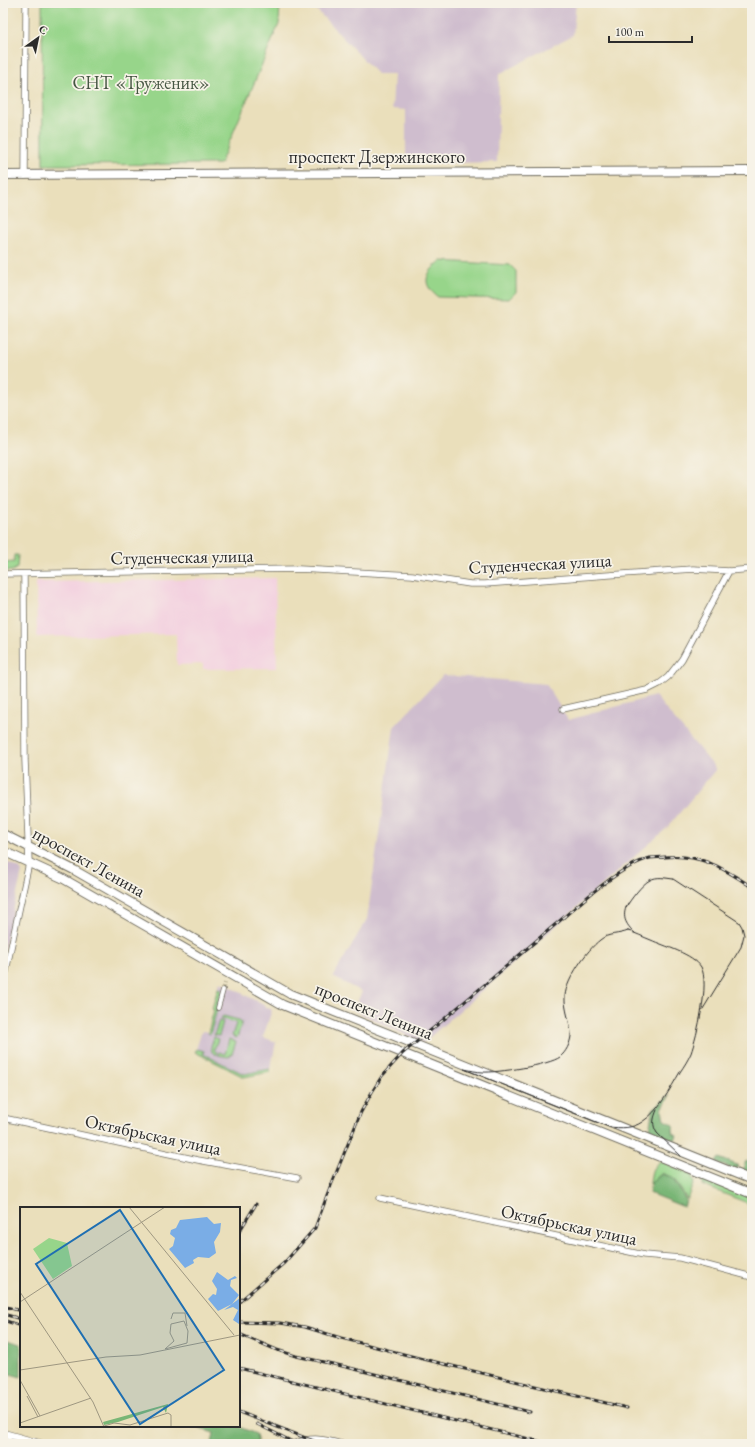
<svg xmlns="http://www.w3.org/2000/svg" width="755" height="1447" viewBox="0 0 755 1447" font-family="'EB Garamond',serif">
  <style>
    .built { fill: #f3cfdf }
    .industrial { fill: #cfbdce }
    .green { fill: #97d58a; stroke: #61805a }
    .forest { fill: #79b676; stroke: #527050 }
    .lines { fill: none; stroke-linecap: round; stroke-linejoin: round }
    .pedestrian-tunnel { stroke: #c4bb9e; stroke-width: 4; stroke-dasharray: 4 2; stroke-linecap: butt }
    .pedestrian-casing { stroke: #6e6a5d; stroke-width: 5.5 }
    .minor-casing { stroke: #6e6a5d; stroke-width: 7 }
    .tertiary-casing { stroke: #6e6a5d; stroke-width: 8 }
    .secondary-casing { stroke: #6e6a5d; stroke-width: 10 }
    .pedestrian { stroke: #fff; stroke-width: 4 }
    .minor { stroke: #fff; stroke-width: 5.5 }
    .tertiary { stroke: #fff; stroke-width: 7 }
    .secondary { stroke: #fff; stroke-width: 8 }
    .tram { stroke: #2b2b2b; stroke-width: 1 }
    .rail-casing { stroke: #2b2b2b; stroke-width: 3 }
    .rail { stroke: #f7f3e8; stroke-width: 1.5; stroke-dasharray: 4.5; stroke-linecap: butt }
    .labels { text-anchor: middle; stroke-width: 3.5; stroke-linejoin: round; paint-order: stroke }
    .park-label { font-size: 18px; fill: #465643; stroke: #f7f3e8 }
    .street-label { font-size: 18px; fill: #2b2b2b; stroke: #f7f3e8 }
    .inset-road { fill: none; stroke: #9e9781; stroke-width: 1 }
    .view { fill: #1f6fb2; fill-opacity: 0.15; stroke: #1f6fb2; stroke-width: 2 }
    .inset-edge { fill: none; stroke: #2b2b2b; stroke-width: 2 }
  </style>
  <rect width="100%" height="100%" fill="#f7f3e8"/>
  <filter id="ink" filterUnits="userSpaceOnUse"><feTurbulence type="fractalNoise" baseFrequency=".025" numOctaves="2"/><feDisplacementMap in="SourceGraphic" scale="8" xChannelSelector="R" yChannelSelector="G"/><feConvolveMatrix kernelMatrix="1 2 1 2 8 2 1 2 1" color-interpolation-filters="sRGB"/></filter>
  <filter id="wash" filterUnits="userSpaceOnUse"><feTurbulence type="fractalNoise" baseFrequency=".012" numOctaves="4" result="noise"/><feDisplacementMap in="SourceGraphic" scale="16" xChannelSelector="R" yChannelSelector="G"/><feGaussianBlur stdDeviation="0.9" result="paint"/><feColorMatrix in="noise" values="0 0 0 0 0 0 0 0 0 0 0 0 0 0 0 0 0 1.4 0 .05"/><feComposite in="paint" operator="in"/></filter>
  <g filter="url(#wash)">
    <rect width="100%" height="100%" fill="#eadfbb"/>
    <path class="built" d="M275 578 277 668 203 669V664L177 665 176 634 37 637 36 582Z"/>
    <path class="industrial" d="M310 3H576L573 35 499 74 497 162 406 164V110L392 109 394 74H377Z
      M443 675 546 684 568 720 655 696 716 769 667 828 423 1043 353 1010 362 992 333 977 367 919 394 727Z
      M3 861 19 868 22 872 3 954Z
      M220 982 226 984 272 1010 263 1037 276 1042 270 1072 244 1077 195 1052 202 1031 208 1032 214 1010 212 1009Z"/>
    <path class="green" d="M42 3H280L279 24 220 164 43 165Z
      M441 261 510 265 516 271V292L509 299 438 297C421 284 425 273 441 261Z
      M14 555H18L17 568 12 571H3V563L14 562Z
      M218 988 222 989 217 1007V1010L210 1034 208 1033 214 1010 212 1009Z
      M223 1016 239 1020 242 1022 237 1038 232 1036 236 1023 224 1019V1020L220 1019Z
      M219 1021 223 1022 219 1036 214 1035Z
      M214 1037 218 1039 214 1050 217 1052 216 1055 212 1052 211 1046Z
      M229 1039 236 1042 232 1054 228 1057 218 1055 219 1052 225 1054Z
      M197 1049 204 1051 203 1054 244 1074 270 1069V1072L244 1077 195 1052Z
      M660 1161 691 1174 694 1182 687 1199 674 1179 662 1173 650 1184C651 1174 652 1167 660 1161Z
      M704 1177 752 1196V1204H750L702 1185V1180Z"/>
    <path class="forest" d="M670 1095 662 1109 664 1120 674 1125 672 1133 677 1135 675 1140 668 1139 664 1142 648 1134 653 1109Z
      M719 1158 737 1165 738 1168 734 1170 716 1162Z
      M746 1161 752 1164V1176L742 1172Z
      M662 1174 673 1179 686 1200 684 1207 649 1193 651 1183Z
      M3 1339 21 1344V1377L3 1372Z
      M190 1426H237L256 1434 258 1444H212L214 1433Z"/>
  </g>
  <g filter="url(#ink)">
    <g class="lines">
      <path class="pedestrian-tunnel" d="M223 990 225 983"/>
      <g class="pedestrian-casing">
        <path id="pedestrian" d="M218 1008 223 990"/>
      </g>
      <g class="minor-casing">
        <path id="minor" d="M25 176 26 3
          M3 574 299 569 412 575 470 584H485L678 570 693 569 729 571 752 569
          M563 709 647 690 659 684 668 677 682 659 729 571
          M3 985 29 863 25 760 24 574
          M3 1118 198 1160 297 1178
          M380 1198 644 1255 680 1258 752 1277
          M294 1444C311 1436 325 1439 342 1444"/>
      </g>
      <g class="tertiary-casing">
        <path id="tertiary" d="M3 1433 42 1444"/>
      </g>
      <g class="secondary-casing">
        <path id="secondary" d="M3 175 752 171
          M3 834 74 870 290 994 752 1180
          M3 851 62 878 283 1005 752 1194"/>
      </g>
      <use href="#pedestrian" class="pedestrian"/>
      <use href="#minor" class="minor"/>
      <use href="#tertiary" class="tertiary"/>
      <use href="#secondary" class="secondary"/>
      <path class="tram" d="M628 903C621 916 625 924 635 933
        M626 907C631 899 642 884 650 880 657 876 665 878 673 879L739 922 742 927 744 935 741 947 703 1009
        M628 931C636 933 643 937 651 940 664 946 693 954 701 967 710 983 697 1036 691 1053 688 1060 684 1066 680 1072 670 1089 659 1111 642 1122 632 1129 620 1128 609 1127L464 1069C470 1070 477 1072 483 1072 496 1073 550 1065 560 1057 566 1052 570 1044 571 1036 571 1023 564 1009 565 996 566 980 587 950 600 940 608 933 619 935 628 931Z
        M657 1110C653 1119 652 1125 657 1133L681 1156"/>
      <g class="rail-casing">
        <path id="rail" d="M239 1232 256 1204
          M239 1302 284 1263 315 1228 330 1188 361 1112 372 1092 382 1076 403 1053C455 1011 505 967 556 924 580 903 620 866 650 858 655 857 660 858 665 857 703 854 722 868 752 887
          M3 1306 21 1311
          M3 1314 21 1319
          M3 1320 21 1326
          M239 1322 280 1323 305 1327 341 1338 419 1358 627 1408
          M239 1334 277 1350 296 1356 342 1366 530 1412
          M239 1368 550 1444
          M239 1412 321 1444
          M257 1424 297 1444"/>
      </g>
      <use href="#rail" class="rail"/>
    </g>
  </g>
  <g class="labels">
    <g class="park-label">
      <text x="141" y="89">СНТ «Труженик»</text>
    </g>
    <g class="street-label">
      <text x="377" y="163">проспект Дзержинского</text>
      <text transform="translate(182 557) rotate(-1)" y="6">Студенческая улица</text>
      <text transform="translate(540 564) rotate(-3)" y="6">Студенческая улица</text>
      <text transform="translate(89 862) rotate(29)" y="6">проспект Ленина</text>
      <text transform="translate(374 1011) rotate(22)" y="6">проспект Ленина</text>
      <text transform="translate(153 1135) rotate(12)" y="6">Октябрьская улица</text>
      <text transform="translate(569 1225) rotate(12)" y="6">Октябрьская улица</text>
    </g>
  </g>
  <g transform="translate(20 1207)">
    <rect width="220" height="220" fill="#eadfbb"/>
    <path d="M29 31 47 36 52 59 33 72 13 42Z" fill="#97d58a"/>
    <path d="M148 197 146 206 143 200 98 215 84 218 83 215Z" fill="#79b676"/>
    <path d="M187 10 194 17 201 16 200 25 194 35 196 46 189 51 178 50 173 53 174 56 165 61 149 42 153 39 155 31 150 27 151 23 156 21 160 13ZM197 65 208 73 215 69 217 71 211 73 210 79 219 88 212 97 198 104 188 92 193 87 196 88 197 82 192 74ZM220 91V117H219L213 113 218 103 213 100 204 103Z" fill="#7aade6"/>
    <path class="inset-road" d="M109 0 214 128M122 15 145 0M0 85 73 195 84 220M0 95 122 15M151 112 153 106H165L167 119M164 114 168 124 167 136 145 142 154 134 150 126 151 117ZM0 163 86 150 120 148 220 128M0 173 20 209M7 189 18 210M0 216 71 191M81 220 94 216 110 218 148 206 151 208V220"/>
    <path class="view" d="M100 3 204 163 120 217 16 57Z"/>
    <rect width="220" height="220" class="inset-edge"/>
  </g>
  <rect width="755" height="1447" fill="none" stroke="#f7f3e8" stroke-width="16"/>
  <g transform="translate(38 38) rotate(33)" stroke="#f7f3e8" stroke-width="3" paint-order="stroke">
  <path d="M0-3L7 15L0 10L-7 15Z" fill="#2b2b2b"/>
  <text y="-6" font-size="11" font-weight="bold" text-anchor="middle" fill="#2b2b2b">С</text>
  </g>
  <path d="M609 36v6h83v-6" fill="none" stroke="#2b2b2b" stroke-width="2"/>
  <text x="615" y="36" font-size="12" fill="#2b2b2b" stroke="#f7f3e8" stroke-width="3" paint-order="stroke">100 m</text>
</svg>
